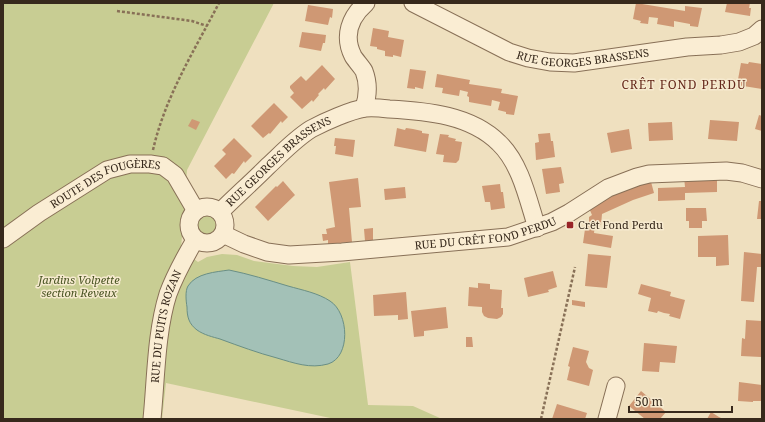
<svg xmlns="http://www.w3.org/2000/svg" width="765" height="422" viewBox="0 0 765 422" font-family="'Noto Serif',serif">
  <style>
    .green { fill: #c8cd93 }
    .water { fill: #a3c1b7; stroke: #6a8f85 }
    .building { fill: #cf9874 }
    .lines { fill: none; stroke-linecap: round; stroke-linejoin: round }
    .minor-casing { stroke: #887057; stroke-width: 19 }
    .path { stroke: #887057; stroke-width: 2.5; stroke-dasharray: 3 2; stroke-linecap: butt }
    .minor { stroke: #faedd3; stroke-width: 17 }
    .poi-dot { fill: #992528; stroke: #f6eacf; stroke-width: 1.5 }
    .labels { text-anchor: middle; stroke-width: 3; stroke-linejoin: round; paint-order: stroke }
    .street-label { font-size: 11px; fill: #37291c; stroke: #f6eacf }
    .poi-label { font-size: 11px; fill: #37291c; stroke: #f6eacf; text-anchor: start }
    .park-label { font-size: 11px; font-style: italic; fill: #495422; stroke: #f6eacf }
    .neighbourhood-label { font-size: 12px; letter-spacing: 1px; fill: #65281a; stroke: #f6eacf }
  </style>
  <rect width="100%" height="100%" fill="#efe0bf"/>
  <path class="green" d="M3 3H274L187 170 181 249 198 262 207 257 222 254 237 255 254 261 293 266 317 267 350 262 368 405 413 406 442 419H335L166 383 162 419H3Z
    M196 225a10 10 0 1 1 20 0a10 10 0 1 1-20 0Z"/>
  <path class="water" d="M229 270C249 274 268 280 288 286 302 290 318 293 330 301 349 313 351 357 328 364 310 369 294 363 277 358 258 353 239 346 220 339 213 337 204 335 197 330 189 324 187 317 187 307 186 301 185 291 188 286 196 273 216 272 229 270Z"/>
  <path class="building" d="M636 3 685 11V6L702 8 698 27 690 26V24L674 21V27L657 24 658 18 649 17 648 24 640 23 641 21 633 19Z
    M727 3H750L749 8H751L750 16 725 12Z
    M308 5 333 9 332 18 330 17 328 25 305 21Z
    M373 28 389 31 388 37 404 40 401 57 393 55V57L385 56V51L377 49V47L370 46Z
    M302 32 326 35 325 43H323L321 51 299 47Z
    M749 62 762 64V89L737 85 741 63 748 64Z
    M322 65 335 79 325 90 324 88 318 94 319 95 313 102 312 100 302 109 290 97 294 93 290 88V86L301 76 306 81Z
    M410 69 426 71 423 89 415 87V89L407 88Z
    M437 74 470 80 469 84 502 89 501 93 518 96 514 115 506 114V112L498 110 500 102 492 100 491 106 469 102V97L467 96 468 92 460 90 459 96 442 93 443 88 435 87Z
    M274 103 288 117 282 123 281 121 270 134 269 133 263 138 251 126Z
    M759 115 762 116V131L755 129Z
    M192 119 200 122 196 130 188 126Z
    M710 120 739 122 737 141 708 139Z
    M672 122 673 140 649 141 648 123Z
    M397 128 405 130 406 128 413 129 422 131V133L429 134 426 152 394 146Z
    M629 129 632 149 611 153 607 133Z
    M550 133 551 141H553L555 157 536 160 535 143 539 142 538 134Z
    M440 134 449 135 448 137 456 139 455 141 462 142 459 160 456 163 443 162 444 155 436 154Z
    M234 138 252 156 245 163 244 161 234 174 232 173 226 179 214 166 226 154 222 150Z
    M335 138 355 140 353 157 335 154 336 146H334Z
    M561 167 564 183 559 184 560 192 546 194 542 169Z
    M717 176V192L685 193V200L658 201V188L685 187 684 177Z
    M358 178 361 207 349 208 352 242 328 244V240L323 241 322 234H327L326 229 335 227 329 182Z
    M650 178 654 193 633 200 602 214 601 225 595 224 594 233 613 236 611 248 583 243 586 222H589V217L592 215 589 208 597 200Z
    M283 181 295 195 268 221 255 207 276 186 277 187Z
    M500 184 501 192H503L505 208 491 210 490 202H485L482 186Z
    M405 187 406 198 385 200 384 189Z
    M759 201H762V219H757Z
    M686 208H706L707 221H702V228H689V221H686Z
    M373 228V240L365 241 364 229Z
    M728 235 729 265 716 266V257H698V236Z
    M744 252 762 254V267H757L754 302 741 301Z
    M588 254 611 256 607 288 585 286Z
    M553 271 557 287 548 290 549 292 528 297 524 278Z
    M478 283 490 284V289L502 290 501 308H503V314L501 317 497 319 488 318 484 316 482 312V307L468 306 469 287 478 288Z
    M641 284 671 292 670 296 685 300 680 319 669 316 670 314 664 313 658 311 657 313 648 311 651 298 638 294Z
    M406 292 408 319 398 320V315L374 316 373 295Z
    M572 300 585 302V307L572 305Z
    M446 307 448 328 424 331V336L414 337 411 311Z
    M746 320 762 321 761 357 741 356 742 338 745 339Z
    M466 337H472L473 347H466Z
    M644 343 677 346 675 363 660 362 659 372 642 371Z
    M573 347 589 351 586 362 589 368 593 370 589 386 567 380 570 367 568 366Z
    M739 382 762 385V401H753V402L738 401Z
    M641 391 666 412 660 419H645L629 406Z
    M557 404 587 413 585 419H552Z
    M711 412 719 417 723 419H707Z"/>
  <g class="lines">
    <g class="minor-casing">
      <g id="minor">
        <path id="s1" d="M413 3 509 52 528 58 550 62 574 63 687 47 721 45 739 42 754 36 762 29"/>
        <path d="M364 108C368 96 369 84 364 71 361 66 356 61 353 56 343 36 350 17 366 3"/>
        <circle cx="207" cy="225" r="18"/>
        <path id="s2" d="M220 212C235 197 252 182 268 166 282 153 295 139 311 129 324 122 351 110 365 108 373 107 381 108 389 109 427 111 471 115 499 143 521 164 528 200 537 228"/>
        <path id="s3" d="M223 234 244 244 267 252 289 255 342 252 508 237 552 222 569 213 608 188 637 177 649 174 726 171 742 173 762 179"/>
        <path id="s4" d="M3 239 39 213 107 170 130 164H150L163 166 175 175 196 211"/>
        <path id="s5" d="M152 419C156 379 156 332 168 294 175 275 185 257 195 240"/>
        <path d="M607 419 616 386"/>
      </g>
    </g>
    <path class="path" d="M117 11 192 21 207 26
      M153 150C165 97 194 51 219 3
      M541 419 575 267"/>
    <use href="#minor" class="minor"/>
  </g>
  <rect class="poi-dot" x="566" y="221" width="8" height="8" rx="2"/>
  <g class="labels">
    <g class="street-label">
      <text dy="4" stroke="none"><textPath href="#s1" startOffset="183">RUE GEORGES BRASSENS</textPath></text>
      <text dy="4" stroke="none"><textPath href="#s2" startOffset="78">RUE GEORGES BRASSENS</textPath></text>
      <text dy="4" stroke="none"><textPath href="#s4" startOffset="119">ROUTE DES FOUGÈRES</textPath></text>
      <text dy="4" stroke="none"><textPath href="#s3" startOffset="268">RUE DU CRÊT FOND PERDU</textPath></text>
      <text dy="4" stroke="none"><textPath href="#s5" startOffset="94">RUE DU PUITS ROZAN</textPath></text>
    </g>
    <g class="poi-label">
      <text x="578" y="229">Crêt Fond Perdu</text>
    </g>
    <g class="park-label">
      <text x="79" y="284">Jardins Volpette<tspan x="79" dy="13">section Reveux</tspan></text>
    </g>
    <g class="neighbourhood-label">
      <text x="684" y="89">CRÊT FOND PERDU</text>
    </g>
  </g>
  <rect width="765" height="422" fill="none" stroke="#37291c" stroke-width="8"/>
  <path d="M629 406v6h103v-6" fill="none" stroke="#37291c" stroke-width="2"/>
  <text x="635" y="406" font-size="12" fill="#37291c" stroke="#f6eacf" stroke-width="3" paint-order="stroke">50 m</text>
</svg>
